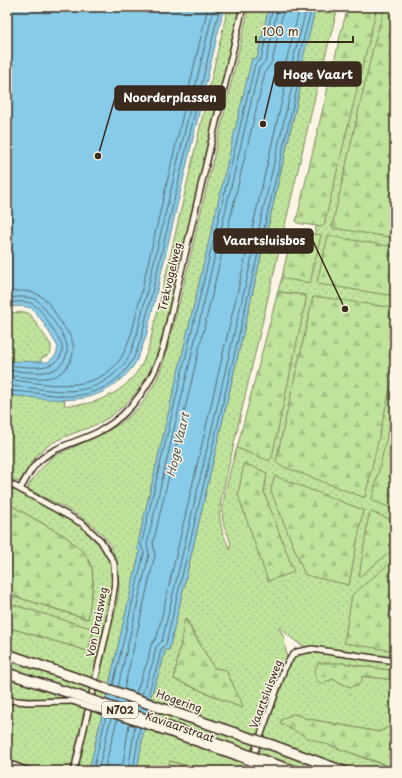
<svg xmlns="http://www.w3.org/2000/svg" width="402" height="778" viewBox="0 0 402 778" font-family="'Playpen Sans',sans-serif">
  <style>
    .grass { fill: url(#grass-dots); stroke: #7e865d; fill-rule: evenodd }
    .forest { fill: url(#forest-firs); stroke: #7e865d }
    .water { fill: #87cbe8; stroke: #698b97 }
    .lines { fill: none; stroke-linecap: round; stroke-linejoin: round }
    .shore { stroke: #596a6f; stroke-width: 1 }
    .minor-casing { stroke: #3b2a1e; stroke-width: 8 }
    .trunk-casing { stroke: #3b2a1e; stroke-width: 12 }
    .minor { stroke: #fcf5e5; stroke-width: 5 }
    .trunk { stroke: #fcf5e5; stroke-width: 9 }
    .minor-bridge-casing { stroke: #3b2a1e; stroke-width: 8; stroke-linecap: butt }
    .trunk-bridge-casing { stroke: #3b2a1e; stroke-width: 12; stroke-linecap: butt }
    .minor-bridge { stroke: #fcf5e5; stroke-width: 5 }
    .trunk-bridge { stroke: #fcf5e5; stroke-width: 9 }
    .labels { text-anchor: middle; stroke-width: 3; stroke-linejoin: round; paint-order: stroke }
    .shield { fill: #fcf5e5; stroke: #75675a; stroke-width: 1 }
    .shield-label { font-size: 10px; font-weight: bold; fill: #3b2a1e }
    .street-label { font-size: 11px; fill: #3b2a1e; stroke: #fcf5e5 }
    .water-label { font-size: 12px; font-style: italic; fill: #525a5b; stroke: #fcf5e5 }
    .leader { fill: none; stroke: #3b2a1e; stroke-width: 1.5 }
    .callout-dot { fill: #3b2a1e; stroke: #fcf5e5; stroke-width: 1.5 }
    .callout { fill: #3b2a1e; stroke: #3b2a1e; stroke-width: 1.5 }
    .callout-label { font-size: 12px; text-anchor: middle; font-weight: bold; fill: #fff }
  </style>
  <defs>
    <pattern id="grass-dots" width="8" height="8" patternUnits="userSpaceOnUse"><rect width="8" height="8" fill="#c0e39c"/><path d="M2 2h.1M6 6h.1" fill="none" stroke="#a6c386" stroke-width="1.8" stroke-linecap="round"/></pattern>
    <pattern id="forest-firs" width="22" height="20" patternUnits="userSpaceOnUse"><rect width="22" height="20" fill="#c0e39c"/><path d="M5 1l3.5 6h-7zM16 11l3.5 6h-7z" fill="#a6c386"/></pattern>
  </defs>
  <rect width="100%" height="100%" fill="#fcf5e5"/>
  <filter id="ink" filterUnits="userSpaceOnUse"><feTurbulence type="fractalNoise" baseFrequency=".025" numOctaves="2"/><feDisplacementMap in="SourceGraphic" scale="8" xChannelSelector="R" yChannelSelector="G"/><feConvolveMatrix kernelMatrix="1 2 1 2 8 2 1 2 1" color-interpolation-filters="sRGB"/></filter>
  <g filter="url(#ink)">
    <path class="grass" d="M228 7H242L172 302C160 345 155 378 120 409 115 413 110 417 105 420 84 432 55 436 38 454 31 463 25 473 19 482L7 478V395L65 400 64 405C95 407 127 392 142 364 149 351 152 332 156 317Z
      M249 7H269L257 59H252L140 534V551L89 771H76C85 735 93 698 102 662 108 635 119 609 119 582 119 565 114 547 102 534 83 514 55 504 32 491L28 489V486L38 472 52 457 104 433 121 423 139 407 146 398 157 379 164 361 182 292Z
      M316 7H338L318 84 224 486C218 511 217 525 230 549 233 541 225 531 223 522 220 502 230 474 235 453L237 448 255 455 298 294 279 292 277 295 282 277 302 281 375 7H395V659L313 647C302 648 297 642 289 636 285 633 284 628 279 627L284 638 287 658 258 736 150 699 162 664 165 650H169L304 73 299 70ZM186 619 214 668 226 670 243 706 242 708 174 679Z
      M25 312 30 314 51 345V352L49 355 41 358V363L7 361V313Z
      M7 484 21 490 94 533 110 560 114 576 112 600 94 680 7 652V627L88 651 94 630 7 603V594L87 619 93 584 92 568 78 547 66 537 7 503Z
      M306 652 331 654 395 664V671L342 663 332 679 350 687 362 676 395 680V724L379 732 304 718C296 712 286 715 280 722L366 759 395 768V771H357L263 738 290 663 296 657Z
      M7 659 92 688 90 696 7 669Z
      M7 677 75 699 17 698 7 695Z
      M7 702 72 703 87 708 71 771H40L17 764H12L7 758Z
      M149 707 256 744 253 752 147 715Z
      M144 728 248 764 246 771H204L170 761 167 771H137Z
      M261 745 334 771H307L258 754Z"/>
    <path class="forest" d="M348 7H377L324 225 321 227 298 223 296 222 342 28Z
      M385 7H395V238L333 228 332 226 373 48Z
      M294 232 321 235 310 283 286 279 282 277 292 233Z
      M328 236 395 247V296L318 284 317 282Z
      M279 292 306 295V300L272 457 270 460H267L237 448 277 295Z
      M313 297H320L395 308V368L365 497H363L279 465 276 461Z
      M395 402V510L372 500Z
      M244 463 267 473 264 492 294 572 268 581 238 495Z
      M275 476 363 510 349 585 305 575 272 494 271 489Z
      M7 503 66 537 85 553 92 568 93 584 88 619 7 594Z
      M371 512 395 521V548L359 577 369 514Z
      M395 559V651L344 643 352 595Z
      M7 603 94 629 88 651 7 627Z
      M185 619 214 668 226 670 243 706 242 708 174 679Z
      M318 663H342L395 671V680L362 676V681L358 685 350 687 332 679 322 684 317 681 314 673Z
      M293 714 302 716 304 718 379 732 395 724V768L308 738 280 723 282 719Z
      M170 761 204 771H167Z"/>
    <path class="water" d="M7 7H224L146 337C142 346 139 357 134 365 130 371 125 376 119 381 88 409 45 398 7 395V361L48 362 56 355 58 347 43 322 32 308 20 306 7 307Z
      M269 7H316L300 70 304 72 169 650H165L162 664 151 695 144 728 137 771H89L140 551 137 549 140 534 252 58 257 59Z"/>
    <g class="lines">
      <path class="shore" d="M7 292C17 291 28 290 37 294 47 298 54 311 59 320 64 327 71 335 73 344 76 357 65 374 52 377 40 380 26 377 15 376L13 378 14 380C50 385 97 394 121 358 126 351 128 341 132 332L208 7
        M7 298C16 297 26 296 35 299 42 303 48 314 53 320 61 333 74 347 63 362 60 366 55 370 50 371 39 374 19 371 7 370
        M7 303C15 302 27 300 34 305 42 310 48 322 53 330 56 335 61 340 62 346 63 349 62 352 61 355 53 373 23 366 7 365
        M7 386C44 387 83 402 114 374 119 369 124 365 127 360 131 352 134 343 137 334L214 7
        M7 391C26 391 46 395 65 396 90 397 117 385 130 364 136 355 139 345 142 335L220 7
        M113 685 144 553 141 545 255 64 261 59 273 7
        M118 687 149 554 147 544 259 68 266 61 278 7
        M124 689 155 555 153 543 265 72 272 62 284 7
        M136 693 148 660 151 645 157 637 287 79 285 72V66L300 7
        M142 695 153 662 156 647 162 641 294 78 291 72V67L307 7
        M147 697 158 663 161 649 166 644 300 76 296 71V68L312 7
        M93 771 106 716
        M98 771 111 718
        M104 771 117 720
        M122 771 129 724
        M128 771 135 726
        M133 771 140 727"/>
      <g class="minor-casing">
        <path id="minor" d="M7 482 83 524 101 541 114 563 115 583 109 621 74 771
          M20 489C25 481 29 472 35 465 51 446 81 442 102 430 133 412 153 381 163 348L243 7
          M7 700 28 702 72 701
          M162 731 231 755
          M7 763 29 771
          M263 767 274 771
          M248 771 284 669 292 656 297 652 312 649 395 661"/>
      </g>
      <g class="trunk-casing">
        <path id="trunk" d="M7 654 79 679
          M7 673 76 695
          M164 709 238 734
          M163 725 232 749
          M272 745 343 771
          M265 761 295 771"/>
      </g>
      <use href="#minor" class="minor"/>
      <use href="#trunk" class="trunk"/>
      <g class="minor-bridge-casing">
        <path id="minor-bridge" d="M72 701 162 731
          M231 755 263 767"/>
      </g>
      <g class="trunk-bridge-casing">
        <path id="trunk-bridge" d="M79 679 164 709
          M76 695 163 725
          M238 734 272 745
          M232 749 265 761"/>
      </g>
      <use href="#minor-bridge" class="minor-bridge"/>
      <use href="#trunk-bridge" class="trunk-bridge"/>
    </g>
  </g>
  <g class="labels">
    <rect class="shield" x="102" y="702" width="36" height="16" rx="3"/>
    <g class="shield-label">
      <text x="120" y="714">N702</text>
    </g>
    <g class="street-label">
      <text transform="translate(170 277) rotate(-77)" y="4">Trekvogelweg</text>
      <text transform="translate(97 622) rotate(-79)" y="4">Von Draisweg</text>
      <text transform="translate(266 694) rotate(-69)" y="4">Vaartsluisweg</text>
      <text transform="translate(179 701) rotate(19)" y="4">Hogering</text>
      <text transform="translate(180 727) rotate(19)" y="4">Kaviaarstraat</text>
    </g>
    <g class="water-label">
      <text transform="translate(178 445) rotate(-77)" y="4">Hoge Vaart</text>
    </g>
  </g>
  <path class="leader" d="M263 124L275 74M98 156L115 98M345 309L313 241"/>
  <g class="callout-dot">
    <circle cx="263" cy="124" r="4"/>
    <circle cx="98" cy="156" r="4"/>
    <circle cx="345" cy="309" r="4"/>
  </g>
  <g class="callout">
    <rect x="275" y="62" width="86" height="24" rx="4"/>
    <rect x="115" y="86" width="110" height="24" rx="4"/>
    <rect x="214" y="229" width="99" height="24" rx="4"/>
  </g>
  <g class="callout-label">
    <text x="318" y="79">Hoge Vaart</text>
    <text x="170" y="102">Noorderplassen</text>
    <text x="264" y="245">Vaartsluisbos</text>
  </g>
  <rect width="402" height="778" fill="none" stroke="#fcf5e5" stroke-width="24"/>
  <rect x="12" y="12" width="378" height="754" fill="none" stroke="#3b2a1e" stroke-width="1.5" filter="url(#ink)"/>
  <path d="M256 36v6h97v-6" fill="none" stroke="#3b2a1e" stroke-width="2"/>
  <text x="262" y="36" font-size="12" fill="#3b2a1e" stroke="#fcf5e5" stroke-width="3" paint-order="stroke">100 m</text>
</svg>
